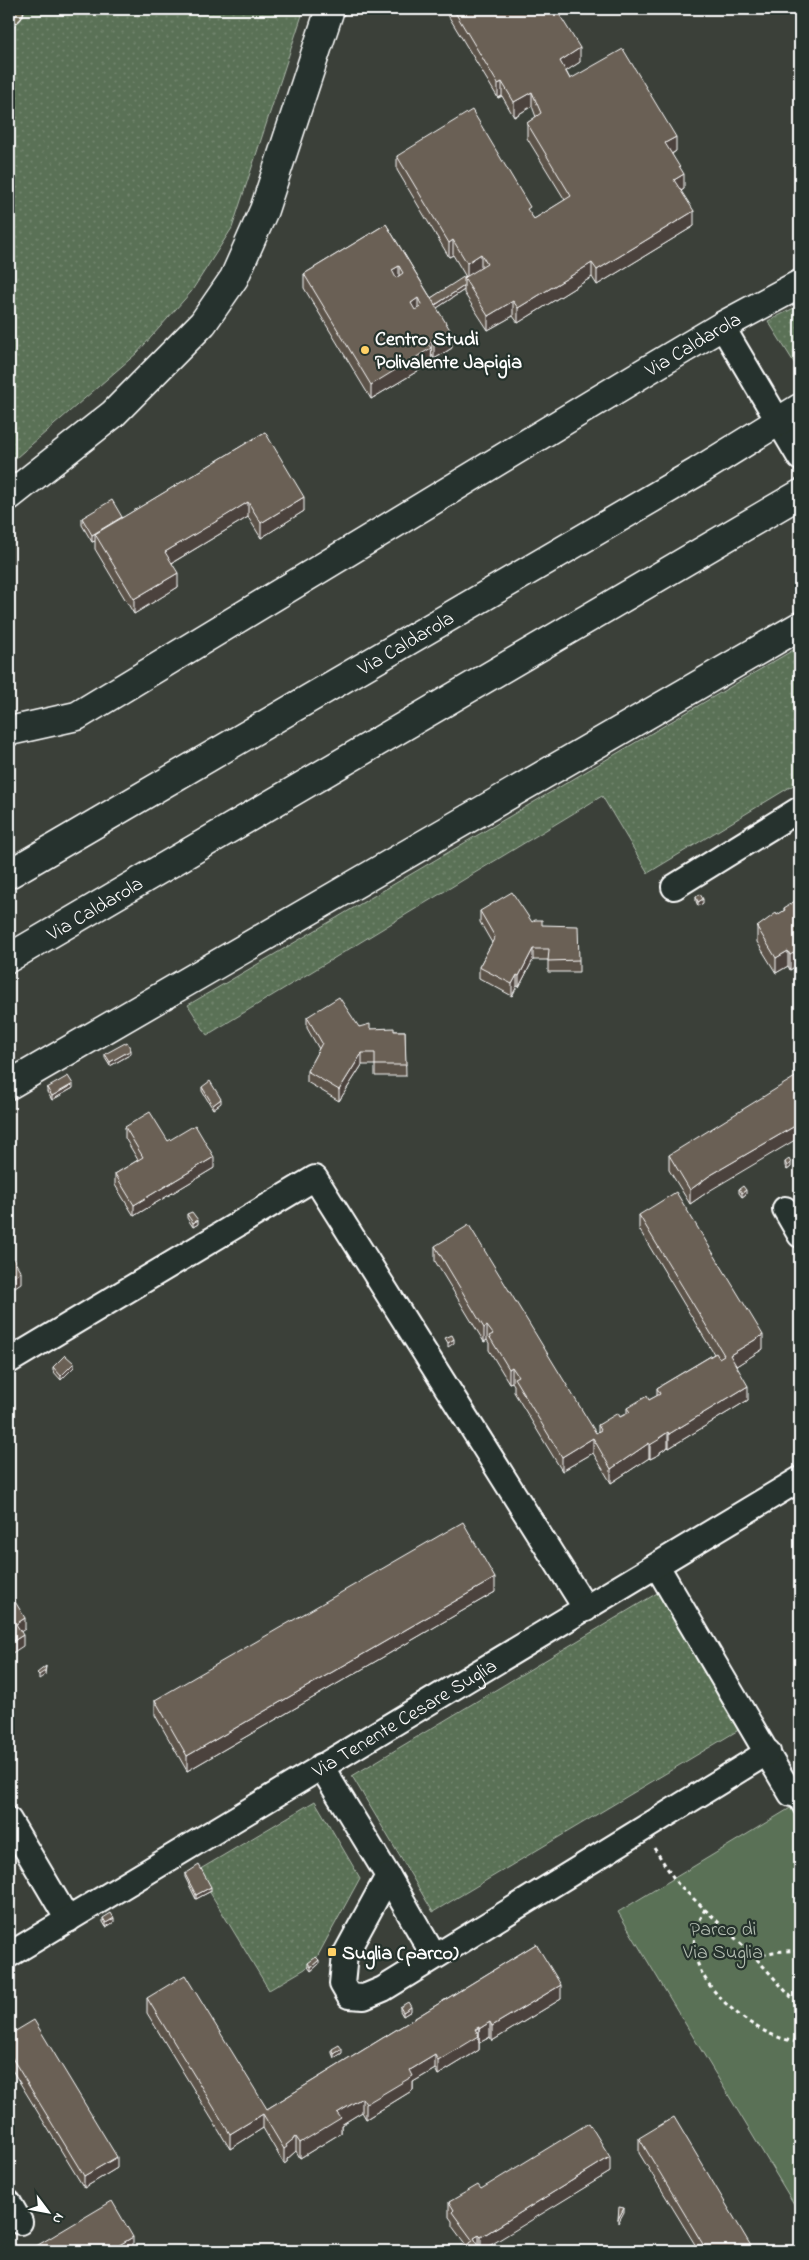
<svg xmlns="http://www.w3.org/2000/svg" width="809" height="2260" viewBox="0 0 809 2260" font-family="'Indie Flower',sans-serif">
  <style>
    .grass { fill: url(#grass-dots); stroke: #acb8aa }
    .green { fill: #5a7156; stroke: #acb8aa }
    .lines { fill: none; stroke-linecap: round; stroke-linejoin: round }
    .lane-casing { stroke: #fff; stroke-width: 15 }
    .street-casing { stroke: #fff; stroke-width: 28 }
    .secondary-casing { stroke: #fff; stroke-width: 31 }
    .highway-casing { stroke: #fff; stroke-width: 31 }
    .path { stroke: #fff; stroke-width: 3; stroke-dasharray: 4 4; stroke-linecap: butt }
    .lane { stroke: #26332d; stroke-width: 11 }
    .street { stroke: #26332d; stroke-width: 24 }
    .secondary { stroke: #26332d; stroke-width: 28 }
    .highway { stroke: #716e59; stroke-width: 28 }
    .wall { fill: #5c5349; stroke: #fff }
    .shaded-wall { fill: #4b433c; stroke: #fff }
    .building { fill: #6b6055; stroke: #fff; fill-rule: evenodd }
    .poi-dot { fill: #ffd166; stroke: #26332d; stroke-width: 2 }
    .labels { text-anchor: middle; stroke-width: 4.5; stroke-linejoin: round; paint-order: stroke }
    .poi-label { font-size: 20px; font-weight: bold; fill: #fff; stroke: #26332d; text-anchor: start }
    .street-label { font-size: 20px; fill: #fff; stroke: #26332d }
    .park-label { font-size: 20px; fill: #b5bfb3; stroke: #26332d }
  </style>
  <defs>
    <pattern id="grass-dots" width="8" height="8" patternUnits="userSpaceOnUse" patternTransform="scale(1.25)"><rect width="8" height="8" fill="#5a7156"/><path d="M2 2h.1M6 6h.1" fill="none" stroke="#73866f" stroke-width="1.8" stroke-linecap="round"/></pattern>
  </defs>
  <rect width="100%" height="100%" fill="#3b4039"/>
  <filter id="ink" filterUnits="userSpaceOnUse"><feTurbulence type="fractalNoise" baseFrequency=".02" numOctaves="2"/><feDisplacementMap in="SourceGraphic" scale="10" xChannelSelector="R" yChannelSelector="G"/><feConvolveMatrix kernelMatrix="1 2 1 2 8 2 1 2 1" color-interpolation-filters="sRGB"/></filter>
  <g filter="url(#ink)">
    <path class="grass" d="M20 9H304L232 228 191 292 137 353 9 464V43Z
      M800 305V372L768 321Z
      M800 646V781L648 873 602 796 207 1035 188 1005Z
      M659 1592 747 1725 433 1912 352 1776Z
      M315 1801 360 1878 316 1959 305 1969 269 1990 197 1871Z"/>
    <path class="green" d="M792 1807 800 1821V2214L618 1912Z"/>
    <g class="lines">
      <g class="lane-casing">
        <path id="lane" d="M791 1794 800 1810"/>
      </g>
      <g class="street-casing">
        <g id="street">
          <path d="M722 326 800 458"/>
          <path d="M674 887 800 809"/>
          <path d="M785 1209 800 1235"/>
          <path d="M9 1361 315 1178 586 1609"/>
          <path d="M657 1566 791 1794"/>
          <path d="M321 1766 388 1876 345 1955 342 1984 349 1996 364 1997 383 1989 768 1752"/>
          <path d="M9 1820 68 1920"/>
          <path d="M388 1876 434 1956"/>
          <path id="s1" d="M9 1955 800 1479"/>
          <path d="M9 2203 20 2222"/>
        </g>
      </g>
      <g class="secondary-casing">
        <g id="secondary">
          <path d="M9 496 113 414 203 323 234 278 264 210 330 9"/>
          <path id="s2" d="M14 730 77 716 648 370 722 326 800 284"/>
          <path id="s3" d="M9 874 697 472 800 408"/>
          <path id="s4" d="M9 958 800 494"/>
          <path d="M9 1085 800 626"/>
        </g>
      </g>
      <g class="highway-casing">
        <path id="highway" d="M9 10V9"/>
      </g>
      <path class="path" d="M654 1848 677 1883 755 1957 800 2007
        M705 1909C698 1924 692 1936 695 1953 701 1993 761 2040 800 2042
        M755 1957 773 1952 800 1950"/>
      <use href="#lane" class="lane"/>
      <use href="#street" class="street"/>
      <use href="#secondary" class="secondary"/>
      <use href="#highway" class="highway"/>
    </g>
    <path class="wall" d="M446 9H556L580 62 566 71 570 79 676 151 672 154 684 189 681 191 694 226 597 285 592 277 518 323 513 316 488 330 464 293V290L437 308 452 348 434 359 432 355 431 356V363L371 399 304 288V274L386 224 431 298 466 277 453 255 449 257 397 170V156L530 214 534 219 565 200 527 138V123L536 117 532 106 514 117 502 96 498 98 446 12Z
      M800 126V137L799 135V127Z
      M265 432 304 511 261 538 248 517 172 563 178 587 134 614 95 549V541L92 542 82 525V518H122Z
      M696 897 703 903 698 906 696 901Z
      M800 901V958L799 959V964L790 970 788 966 776 973 757 942V927L784 911V908L796 903Z
      M480 911 542 925 579 960V972H548V960H533L519 987 517 986 512 996 479 978V967L492 943 480 922Z
      M307 1017 370 1029 394 1031H405L406 1076H375V1065H362L339 1101 307 1082V1071L319 1049 307 1028Z
      M105 1054H131L110 1066 105 1058Z
      M202 1087 221 1103 213 1109 202 1091Z
      M47 1088H73L52 1100 47 1092Z
      M125 1127 168 1141 214 1168 134 1216 115 1185V1174L138 1160 125 1138Z
      M669 1155 709 1191 690 1204 669 1170Z
      M785 1162 791 1167 787 1170 785 1166Z
      M739 1189 746 1194 742 1197 739 1193Z
      M187 1214 198 1224 193 1227 187 1218Z
      M639 1215 763 1349 736 1366 748 1400 669 1448 668 1447 660 1452V1454L650 1459 649 1458 611 1483 593 1453 562 1471 514 1392V1385L512 1382 509 1383 489 1350V1343L487 1340 484 1342 435 1261V1246L596 1433 598 1431V1425L620 1417 627 1413V1408L649 1400 657 1396V1388L714 1354 639 1229Z
      M53 1367H74L61 1380 53 1371Z
      M495 1592 187 1771 155 1715V1700Z
      M185 1874 211 1891 196 1899 185 1877Z
      M103 1918 114 1922 106 1927 103 1922Z
      M536 1944 561 1999 492 2041 490 2037 479 2043V2042V2050L438 2075 435 2069 413 2082V2090L366 2119 362 2112 341 2125V2133L300 2158 296 2151 287 2159V2162L284 2164 263 2128 230 2149 147 2013V1998L267 2109Z
      M308 1963 319 1964 311 1971 308 1967Z
      M400 2007 411 2011 403 2016 400 2011Z
      M9 2035 117 2168 84 2188 9 2065Z
      M332 2049 342 2053 334 2058 332 2053Z
      M639 2138 754 2251H699L639 2153Z
      M610 2172 481 2250 466 2245 452 2226V2221L449 2217V2202L481 2189Z"/>
    <path class="shaded-wall" d="M580 48V62L560 75V61Z
      M502 82V96L498 98V84Z
      M532 92V106L514 117V102Z
      M676 137V151L665 158V143Z
      M684 174V189L674 195V180Z
      M694 211V226L597 285V270Z
      M453 240V255L449 257V243Z
      M481 254V269L467 278V263Z
      M592 263V277L518 323V308Z
      M399 266V280L392 285V270Z
      M464 286V290L434 310V306Z
      M418 298V313L411 317V303Z
      M513 301V316L488 330V316Z
      M452 333V348L434 359V344Z
      M432 341 431 363 371 399V385Z
      M304 497V511L261 538V523Z
      M248 502V517L165 567V552Z
      M122 517V524L95 534V541L92 542V535Z
      M178 573V587L134 614V599Z
      M703 899V903L698 906V902Z
      M800 944V958L799 959V964L790 970V955L797 945Z
      M533 949V960L519 987V976Z
      M788 951V966L776 973V958Z
      M517 975V986L512 996V984Z
      M131 1050V1054L110 1066V1062Z
      M362 1053V1065L339 1101V1090Z
      M73 1084V1088L52 1100V1096Z
      M221 1099V1103L213 1109V1105Z
      M800 1123V1137L709 1191 690 1204V1190L709 1176Z
      M214 1157V1168L134 1216V1205Z
      M791 1163V1167L787 1170V1166Z
      M746 1190V1194L742 1197V1193Z
      M198 1220V1224L193 1227V1223Z
      M21 1272V1283L9 1291V1279Z
      M487 1326V1340L484 1342V1328Z
      M763 1335V1349L730 1370V1355Z
      M454 1339V1343L448 1347V1343Z
      M74 1363V1367L61 1380V1376Z
      M512 1367V1382L509 1383V1369Z
      M748 1386V1400L669 1448V1434Z
      M668 1432V1447L660 1452V1454L650 1459V1445Z
      M593 1438V1453L562 1471V1457Z
      M649 1443V1458L611 1483V1469Z
      M495 1578V1592L187 1771V1756Z
      M25 1618V1629L16 1635V1624Z
      M23 1635V1646L9 1655V1644Z
      M46 1666 45 1675 39 1679V1675Z
      M211 1887V1891L196 1899V1895Z
      M114 1918V1922L106 1927V1923Z
      M319 1960V1964L311 1971V1967Z
      M561 1985V1999L492 2041V2026Z
      M411 2007V2011L403 2016V2012Z
      M490 2022V2037L479 2043V2029Z
      M479 2027V2050L438 2075V2061Z
      M342 2049V2053L334 2058V2054Z
      M435 2055V2069L413 2082V2090L366 2119V2104L410 2070Z
      M362 2098V2112L341 2125V2133L300 2158V2143L337 2113Z
      M263 2114V2128L230 2149V2134Z
      M296 2137V2151L287 2159V2162L284 2164V2149L286 2145Z
      M117 2157V2168L84 2188V2176Z
      M610 2157V2172L481 2251V2237Z
      M624 2208V2212L618 2223V2219Z
      M479 2235V2249L474 2238Z
      M133 2237V2251H109Z"/>
    <path class="building" d="M453 9H556L580 48 560 61 570 79 623 49 676 137 665 143 684 174 674 180 694 211 597 270 592 263 518 308 513 301 488 316 464 278 487 264 481 254 467 263 453 240 449 243 397 156 472 110 530 207 527 209 534 219 571 196 527 123 541 113 532 92 514 102 502 82 498 84Z
      M386 224 452 333 434 344 432 341 428 344 431 348 371 385 304 274ZM399 266 403 273 396 278 392 270ZM418 298 422 306 415 310 411 303Z
      M465 276 466 277 464 278V286L435 305 431 298Z
      M265 432 304 497 261 523 248 502 227 515 165 552 178 573 134 599 95 534Z
      M112 500 122 517 92 535 82 518Z
      M512 892 532 922 535 920H542V925L578 926 579 960 548 961 549 949H533L519 976 517 975 512 984 479 967 495 937 480 911Z
      M700 894 703 899 698 902 696 897Z
      M795 901 796 903 800 901V944L797 945 799 950 790 955 788 951 776 958 757 927 776 913 777 915 785 910 784 908Z
      M339 997 359 1027 370 1024V1029L394 1028V1031H405L406 1065H375V1053H362L339 1090 307 1071 322 1043 307 1017Z
      M127 1042 131 1050 110 1062 105 1054Z
      M800 1074V1123L709 1176 690 1190 669 1155Z
      M68 1076 73 1084 52 1096 47 1088Z
      M210 1081 221 1099 213 1105 202 1087Z
      M150 1112 168 1141 195 1125 214 1157 134 1205 115 1174 143 1157 125 1127Z
      M789 1159 791 1163 787 1166 785 1162Z
      M743 1186 746 1190 742 1193 739 1189Z
      M676 1192 763 1335 730 1355 748 1386 669 1434 668 1432 659 1438 660 1439 650 1445 649 1443 611 1469 593 1438 562 1457 514 1378 518 1376 512 1367 509 1369 489 1336 493 1334 487 1326 484 1328 435 1246 469 1225 596 1433 601 1430 598 1425 618 1413 620 1417 630 1412 627 1408 647 1396 649 1400 660 1394 657 1388 716 1353 719 1358 724 1355 639 1215Z
      M192 1212 198 1220 193 1223 187 1214Z
      M9 1252 21 1272 9 1279Z
      M452 1335 454 1339 448 1343 445 1338Z
      M65 1355 74 1363 61 1376 53 1367Z
      M463 1522 495 1578 187 1756 155 1700Z
      M11 1595 25 1618 16 1624 23 1635 9 1644V1596Z
      M46 1666 45 1671 39 1675 37 1673Z
      M199 1865 211 1887 196 1895 185 1874Z
      M111 1913 114 1918 106 1923 103 1918Z
      M536 1944 561 1985 492 2026 490 2022 479 2029V2027L475 2029 479 2036 438 2061 435 2055 410 2070 413 2076 366 2104 362 2098 337 2113 341 2118 300 2143 296 2137 286 2145 287 2147 284 2149 263 2114 230 2134 147 1998 185 1975 267 2109Z
      M316 1957 319 1960 311 1967 308 1963Z
      M408 2002 411 2007 403 2012 400 2007Z
      M34 2020 117 2157 84 2176 9 2053V2035Z
      M339 2045 342 2049 334 2054 332 2049Z
      M674 2117 754 2251H707L639 2138Z
      M589 2123 610 2157 481 2237 479 2235 474 2238 482 2251H456L473 2241 452 2212 454 2210 449 2202 478 2185 481 2189Z
      M112 2201 133 2237 109 2251H28Z
      M619 2207 624 2208 618 2219Z"/>
  </g>
  <g class="poi-dot">
    <circle cx="365" cy="350" r="5"/>
    <rect x="327" y="1947" width="10" height="10" rx="2.5"/>
  </g>
  <g class="labels">
    <g class="poi-label">
      <text x="375" y="345">Centro Studi<tspan x="375" dy="23">Polivalente Japigia</tspan></text>
      <text x="342" y="1959">Suglia (parco)</text>
    </g>
    <g class="street-label">
      <text dy="7" stroke="none"><textPath href="#s2" startOffset="784">Via Caldarola</textPath></text>
      <text dy="7" stroke="none"><textPath href="#s3" startOffset="459">Via Caldarola</textPath></text>
      <text dy="7" stroke="none"><textPath href="#s4" startOffset="99">Via Caldarola</textPath></text>
      <text dy="7" stroke="none"><textPath href="#s1" startOffset="461">Via Tenente Cesare Suglia</textPath></text>
    </g>
    <g class="park-label">
      <text x="723" y="1935">Parco di<tspan x="723" dy="23">Via Suglia</tspan></text>
    </g>
  </g>
  <rect width="809" height="2260" fill="none" stroke="#26332d" stroke-width="30"/>
  <rect x="15" y="15" width="779" height="2230" fill="none" stroke="#fff" stroke-width="2" filter="url(#ink)"/>
  <g transform="translate(48 2212) rotate(122)" stroke="#26332d" stroke-width="4" paint-order="stroke">
  <path d="M0-4L9 19L0 12L-9 19Z" fill="#ffffff"/>
  <text y="-8" font-size="14" font-weight="bold" text-anchor="middle" fill="#ffffff">N</text>
  </g>
</svg>
